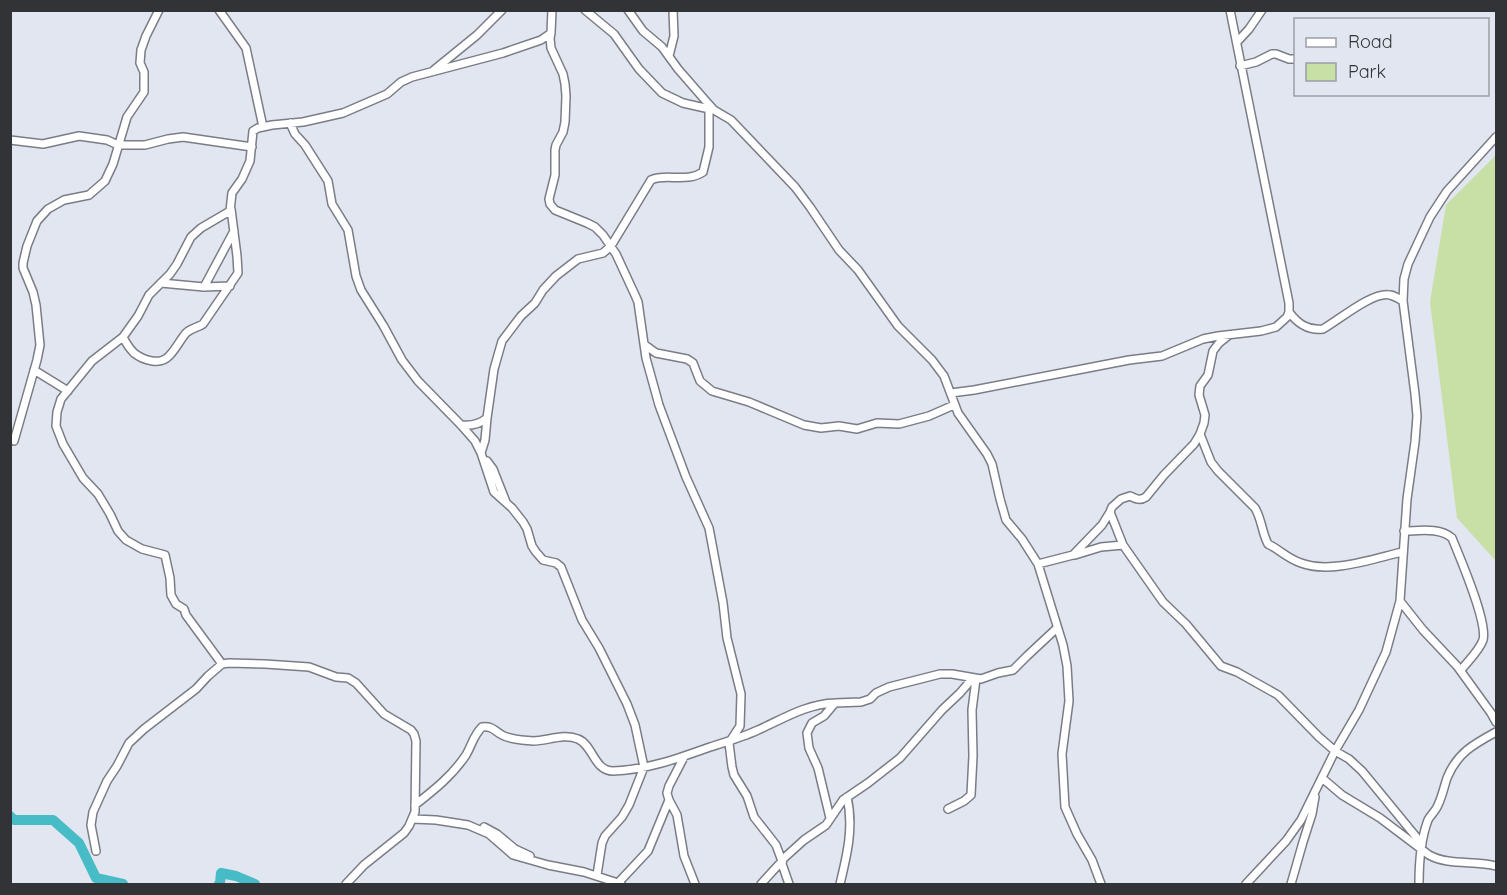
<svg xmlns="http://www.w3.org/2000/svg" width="1507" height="895" viewBox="0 0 1507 895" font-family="Quicksand,sans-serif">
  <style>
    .green { fill: #c8dfa5 }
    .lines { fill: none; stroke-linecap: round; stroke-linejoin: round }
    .stream { stroke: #47bcc6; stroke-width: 1.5 }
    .river { stroke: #47bcc6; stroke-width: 10 }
    .minor-casing { stroke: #7a7d86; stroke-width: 10 }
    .minor { stroke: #fff; stroke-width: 7 }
  </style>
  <rect width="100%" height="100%" fill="#e2e6f0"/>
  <path class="green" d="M1496 155V561L1457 518 1430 302 1446 205Z"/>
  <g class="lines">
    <path class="stream" d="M96 878 97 884"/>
    <path class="river" d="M10 816 14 820H53L79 843 96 878 123 884
      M219 884 220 883 221 873 236 876 255 884"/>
    <g class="minor-casing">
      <path id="minor" d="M219 10 246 48 263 127
        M585 10 614 34 639 69 662 93 683 103 714 110
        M628 10 643 31 662 47 678 69 705 100 714 110 731 120 795 187 810 207 839 250 858 270 898 326 932 360 944 376 958 413 987 454 992 464 1000 499 1006 520 1022 539 1038 564 1063 645 1067 666 1069 701 1062 754 1065 807 1077 834 1092 860 1101 884
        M551 33 550 38 551 48 563 74 565 84 566 96 565 122 563 132 556 145 555 150V175L549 199 550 204 555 210 587 223 595 227 603 235 616 254 635 295 638 302 646 358 659 405 686 477 709 528 723 603 727 638 741 694 740 726 729 743 732 767 734 775 747 796 754 817 776 845 782 861 761 884
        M1237 42 1249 29 1262 10
        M669 56 674 36 673 10
        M1240 66 1256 62 1272 54H1276L1289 59H1296
        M434 70 477 35 502 10
        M290 123 295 134 305 145 328 181 332 204 348 230 356 276 361 290 383 325 402 360 418 381 461 425 475 441 481 453 494 492 512 508 523 522 527 529 532 546 536 552 543 560 556 563 561 567 582 620 599 648 627 704 635 725 644 767 629 805 622 817 605 836 602 843 597 875
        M10 140 43 144 79 136 107 140 118 145H145L168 139 183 137 252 147
        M161 283 204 287 230 286
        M204 287 234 231
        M1289 312C1298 324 1308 331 1323 329 1339 320 1373 291 1390 295 1395 296 1399 299 1403 301
        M1229 335 1219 343 1213 351 1208 375 1200 386 1199 395 1205 415 1204 423 1200 434 1194 444 1164 475 1146 497C1140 501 1136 499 1130 496L1121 499 1112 507 1110 512 1112 517 1123 545 1163 602 1186 624 1221 666 1237 672 1278 695 1319 737 1335 751 1349 759 1362 771 1422 844
        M123 337C126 343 129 348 134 353 143 360 160 366 169 356 176 349 180 340 186 333 191 328 197 328 203 324L238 273 237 256 231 209
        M645 345 656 353 687 359 693 363 700 381 712 391 749 402 804 425 821 428 839 426 857 429 877 423 899 424 929 416 954 405
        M34 370 68 391
        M951 393 974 390 1129 360 1162 356 1203 339 1218 336 1261 331 1276 327 1287 317 1289 312V303L1230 10
        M461 425C471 426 479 425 487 418L494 369 502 341 521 316 535 303 543 290 556 276 578 259 603 253 611 246 651 180C665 173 687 183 703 172L709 147V109
        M1200 434 1211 462 1218 471 1255 508C1262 520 1262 533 1268 544 1280 550 1287 558 1301 563 1330 574 1372 559 1402 552
        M14 441 37 360 40 345 36 305 33 292 23 268V263L27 246 37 221 48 209 64 200 89 195 105 181 113 164 127 117 144 92V72L140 63 141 50 146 36 159 10
        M481 453 485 440 487 418
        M487 461 493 469 506 502
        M1404 531C1419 531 1439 527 1452 538 1460 558 1488 622 1483 640 1479 651 1468 661 1461 670
        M1075 555 1101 547 1123 545
        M1038 564 1073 555 1102 525 1110 512
        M1400 601 1423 630 1457 666 1491 713 1496 722
        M222 664 186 615 184 609 176 604 171 595 170 578 165 555 142 549 126 540 118 531 110 514 98 494 83 478 63 444 56 426 57 412 61 399 92 361 123 337 138 316 149 295 170 274 177 264 191 237 201 228 230 211 232 193 242 179 250 161 253 131 258 128 272 125 303 122 343 113 387 94 401 82 412 77 503 53 541 40 551 33 552 10
        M684 757 669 786 667 793 669 800 677 815 684 856 695 884
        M1322 778 1342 795 1380 818 1429 855C1449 866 1475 860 1496 866
        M415 805C434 790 452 776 466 755 472 745 473 736 482 727 493 726 493 730 502 735 511 740 523 740 533 741 547 741 564 733 578 739 593 745 594 771 613 771 647 770 679 758 710 747 726 742 743 737 758 730 783 719 806 704 835 703
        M948 809 964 801 971 795 973 756 972 710 976 679
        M830 818 818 768 809 748 807 733 812 723 824 716 835 703 861 702 870 699 876 693 889 687 940 674H952L981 679 998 673 1013 670 1027 656 1057 628
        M413 819 436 820 468 825 489 834 513 855 548 865 584 872 621 884
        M484 827 497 834 515 849 530 856
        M96 851 91 825 93 812 107 781 117 766 129 743 144 729 196 689 208 676 222 664 229 663 265 664 309 667 336 677 348 678 356 683 384 714 411 730 414 734 416 741 415 812 409 826 404 833 364 865 346 884
        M618 883 648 851 669 800
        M789 884 782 864 783 859 804 840 826 825 843 800 868 783 900 758 942 710 960 693 972 679
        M840 884C847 855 854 827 847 797
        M1246 884 1286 841 1301 820 1335 751 1359 710 1386 652 1400 601 1407 499 1415 442 1417 416 1415 394 1403 301 1404 279 1408 264 1430 217 1447 191 1496 137
        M1291 884 1303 842 1312 814 1315 797
        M1419 884C1419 863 1420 841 1428 820 1431 814 1436 811 1438 805 1442 797 1444 787 1447 778 1457 753 1474 744 1496 732"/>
    </g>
    <use href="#minor" class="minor"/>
  </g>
  <rect width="1507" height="895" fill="none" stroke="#313336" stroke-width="24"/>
  <rect x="1294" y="18" width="195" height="78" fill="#e2e6f0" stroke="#9b9ea6" stroke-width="1.5"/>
  <rect x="1306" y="38" width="30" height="9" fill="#ffffff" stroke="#9b9ea6" stroke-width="1.5"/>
  <text x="1348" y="48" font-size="18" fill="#313336">Road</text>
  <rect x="1306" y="63" width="30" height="18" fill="#c8dfa5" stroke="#9b9ea6" stroke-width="1.5"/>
  <text x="1348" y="78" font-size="18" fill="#313336">Park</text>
</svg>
